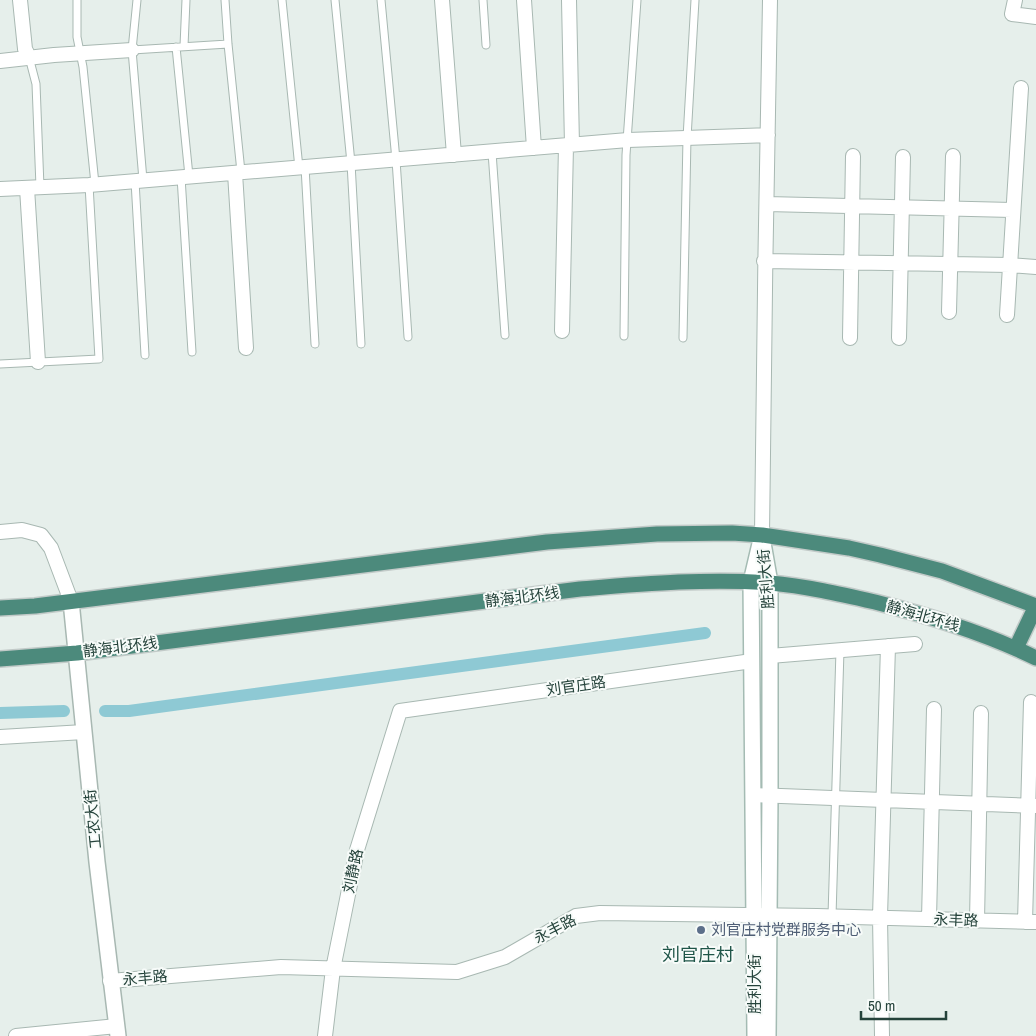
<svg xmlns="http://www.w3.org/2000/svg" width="1036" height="1036" viewBox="0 0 1036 1036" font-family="'Archivo Narrow','Noto Sans SC',sans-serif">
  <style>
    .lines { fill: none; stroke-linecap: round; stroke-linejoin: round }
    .canal { stroke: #8ec9d4; stroke-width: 12 }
    .service-casing { stroke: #a8b8b2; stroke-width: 9 }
    .minor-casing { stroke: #a8b8b2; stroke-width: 16 }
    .tertiary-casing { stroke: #a8b8b2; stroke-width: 18 }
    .secondary-casing { stroke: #a4bbb3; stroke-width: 18 }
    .trunk-casing { stroke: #c2cac8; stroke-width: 18 }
    .service { stroke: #fff; stroke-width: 7 }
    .minor { stroke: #fff; stroke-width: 14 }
    .tertiary { stroke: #fff; stroke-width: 15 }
    .secondary { stroke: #fff; stroke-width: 15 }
    .trunk { stroke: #4c8a7c; stroke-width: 15 }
    .service-dot { fill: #5c6f8a; stroke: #f7fbf9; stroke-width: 2 }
    .labels { text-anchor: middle; stroke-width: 4; stroke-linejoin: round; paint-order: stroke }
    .street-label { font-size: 15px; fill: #24423a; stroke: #f7fbf9 }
    .service-label { font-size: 15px; fill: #4e5e75; stroke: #f7fbf9; text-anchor: start }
    .quarter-label { font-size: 18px; fill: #1f5548; stroke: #f7fbf9 }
  </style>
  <rect width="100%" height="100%" fill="#e6efeb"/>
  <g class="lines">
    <path class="canal" d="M105 711H129L705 633
      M0 713 64 711"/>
    <g class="service-casing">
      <path id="service" d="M77 0V37L83 67 95 184
        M137 0 132 50 143 180
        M225 0 228 44 241 172
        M282 0 299 168
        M335 0 351 163 361 344
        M381 0 396 160 408 337
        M483 0 486 45
        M184 46 186 0
        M176 47 189 176
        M132 50 228 44
        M29 57 36 84 40 187
        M492 152 505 335
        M305 167 315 344
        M181 177 192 352
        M135 181 145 355
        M624 336 626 155 637 0
        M683 338 687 138 695 0
        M0 364 99 359 89 185
        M832 916 840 650"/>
    </g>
    <g class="minor-casing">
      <path id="minor" d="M20 0 25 49 29 57
        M442 0 454 155
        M524 0 534 148
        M569 0 572 145
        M1015 0 1012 14 1036 17
        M0 61 54 55 132 50
        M235 173 246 348
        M27 188 38 362
        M0 189 89 185 628 140 768 135
        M767 204 1012 210
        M764 261 1010 265 1036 267
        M949 312 953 156
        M1007 315 1021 88
        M562 331 566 146
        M850 338 853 156
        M899 338 903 157
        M0 532 22 530 41 535 51 548 71 601
        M762 535C763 357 767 178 770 0
        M770 656 915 644
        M0 737 84 732
        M753 795 1036 806
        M929 919 934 709
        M977 921 981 713
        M1025 922 1031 702
        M110 981 281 967 457 972 505 957 576 916 600 913 817 916 1036 922
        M16 1036 117 1026
        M325 1036 333 969 357 850 400 711 752 661
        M882 1036 880 917 888 646"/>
    </g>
    <g class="tertiary-casing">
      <path id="tertiary" d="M71 601 97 862 118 1036"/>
    </g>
    <g class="secondary-casing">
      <path id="secondary" d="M763 543 770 583V796L768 1036
        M755 1036 751 582 762 535"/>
    </g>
    <g class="trunk-casing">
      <path id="trunk" d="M0 608 35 606 547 542 657 534 732 533 762 535 849 548 880 555 942 571 1036 606
        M1016 648 1036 606
        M0 659 77 653 580 589C641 584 709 578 770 583 805 586 840 594 875 602 930 616 985 633 1036 658"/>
    </g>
    <use href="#service" class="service"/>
    <use href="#minor" class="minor"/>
    <use href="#tertiary" class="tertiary"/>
    <use href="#secondary" class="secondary"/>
    <use href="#trunk" class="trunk"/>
  </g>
  <circle class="service-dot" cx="701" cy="930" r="5"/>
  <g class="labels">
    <g class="street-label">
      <text transform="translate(766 579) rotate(-95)" y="5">胜利大街</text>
      <text transform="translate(522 597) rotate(-7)" y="5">静海北环线</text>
      <text transform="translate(923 616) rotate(16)" y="5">静海北环线</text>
      <text transform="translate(120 647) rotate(-7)" y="5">静海北环线</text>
      <text transform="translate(576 686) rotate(-8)" y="5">刘官庄路</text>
      <text transform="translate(93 819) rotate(-96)" y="5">工农大街</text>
      <text transform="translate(353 871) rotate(-78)" y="5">刘静路</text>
      <text transform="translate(956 920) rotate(2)" y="5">永丰路</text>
      <text transform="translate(555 929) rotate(-27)" y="5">永丰路</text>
      <text transform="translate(145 978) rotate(-5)" y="5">永丰路</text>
      <text transform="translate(755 984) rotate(-90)" y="5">胜利大街</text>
    </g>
    <g class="service-label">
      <text x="711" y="935">刘官庄村党群服务中心</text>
    </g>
    <g class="quarter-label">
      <text x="698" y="961">刘官庄村</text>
    </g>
  </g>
  <path d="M861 1011v8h85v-8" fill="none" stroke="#24423a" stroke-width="2.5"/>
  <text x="868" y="1011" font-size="15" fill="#24423a" stroke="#f7fbf9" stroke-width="4" paint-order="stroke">50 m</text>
</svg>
